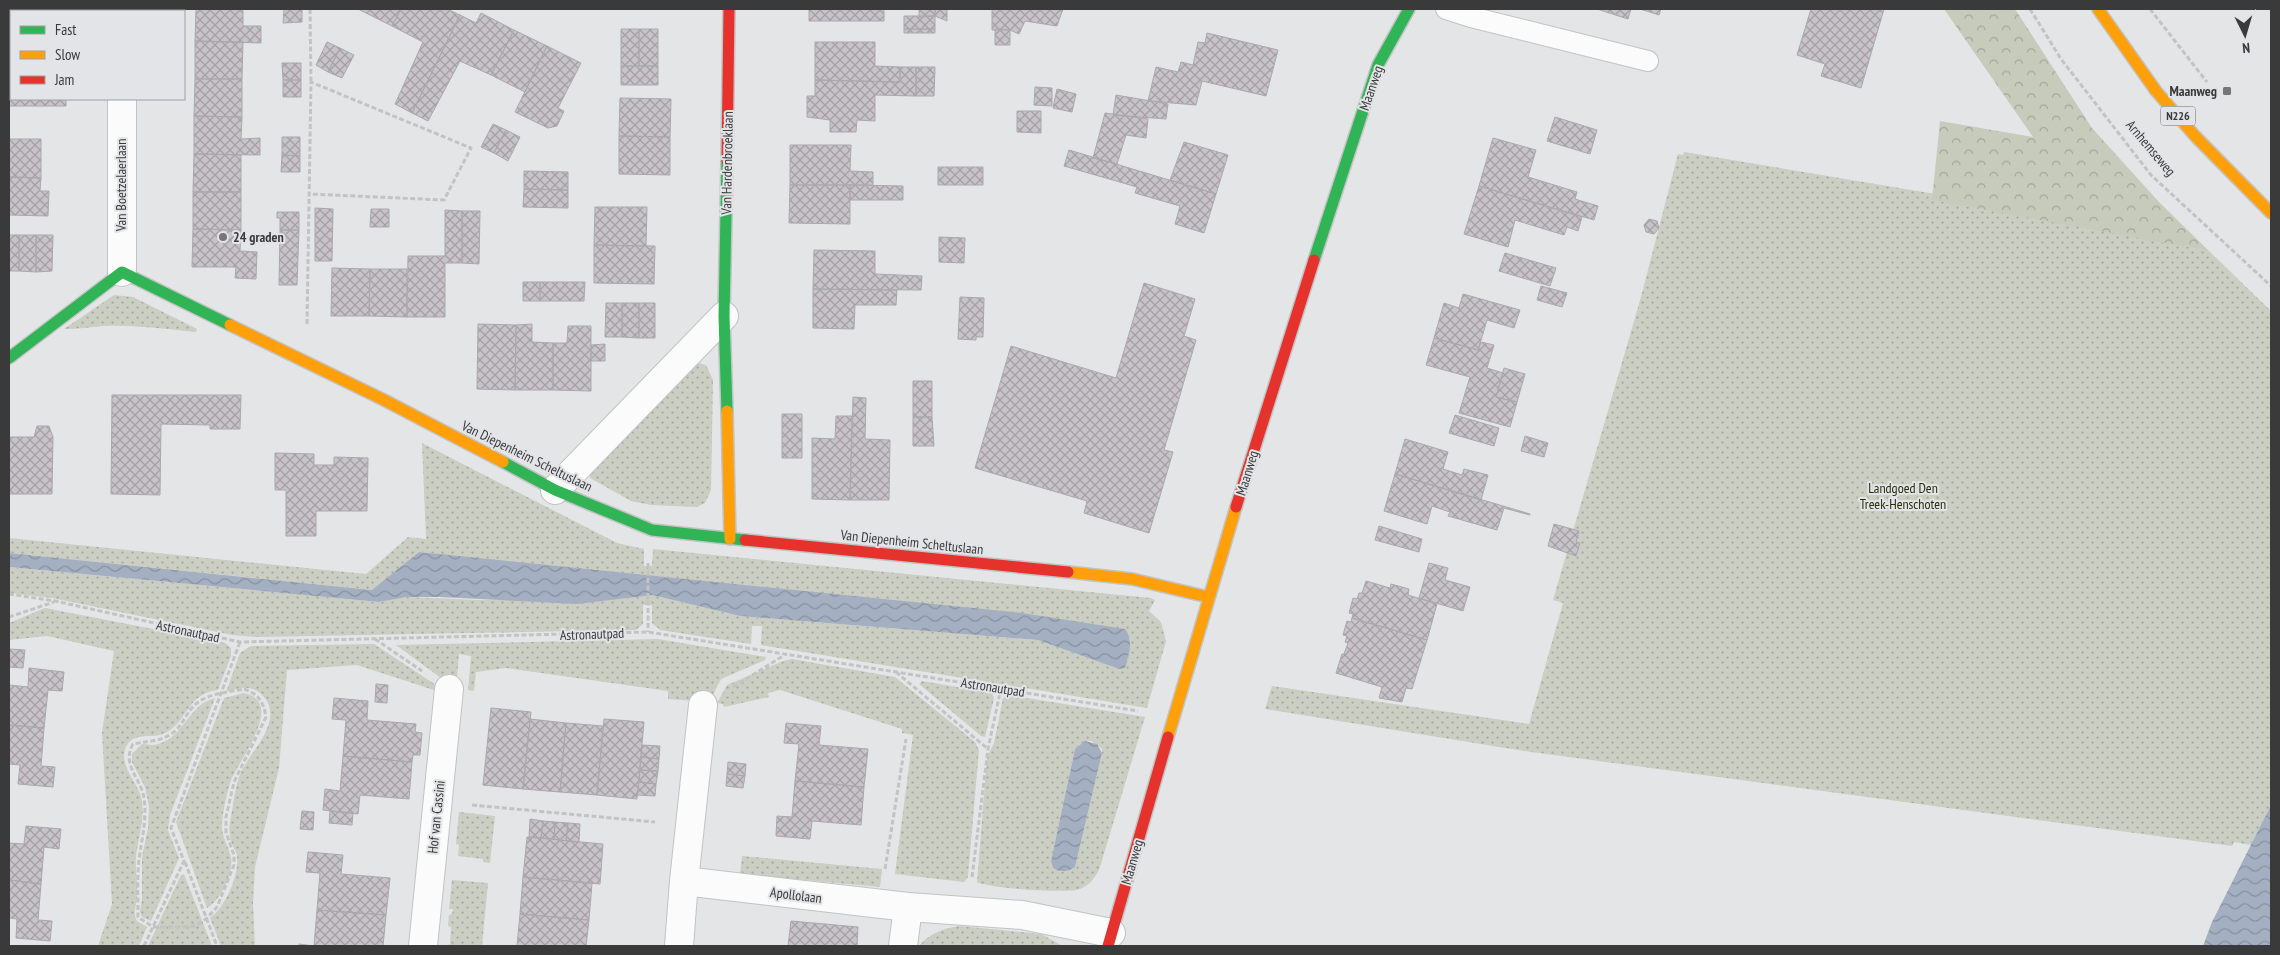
<svg xmlns="http://www.w3.org/2000/svg" width="2280" height="955" viewBox="0 0 2280 955" font-family="'PT Sans Narrow',sans-serif">
  <style>
    .green { fill: url(#green-dots); fill-rule: evenodd }
    .forest { fill: url(#forest-crowns) }
    .water { fill: url(#water-waves) }
    .building { fill: url(#building-cross-hatch); stroke: #a9a9aa }
    .lines { fill: none; stroke-linecap: round; stroke-linejoin: round }
    .lane-casing { stroke: #c2c3c4; stroke-width: 22 }
    .street-casing { stroke: #c2c3c4; stroke-width: 30 }
    .fast-casing { stroke: #c2c3c4; stroke-width: 14 }
    .slow-casing { stroke: #c2c3c4; stroke-width: 14 }
    .jam-casing { stroke: #c2c3c4; stroke-width: 14 }
    .path { stroke: #c3c3c4; stroke-width: 3; stroke-dasharray: 5 2.5; stroke-linecap: butt }
    .lane { stroke: #fbfbfb; stroke-width: 20 }
    .street { stroke: #fbfbfb; stroke-width: 28 }
    .fast { stroke: #30b455; stroke-width: 11 }
    .slow { stroke: #ff9f0a; stroke-width: 11 }
    .jam { stroke: #e5322d; stroke-width: 11 }
    .poi-dot { fill: #767677; stroke: #e3e4e7; stroke-width: 2 }
    .labels { text-anchor: middle; stroke-width: 4; stroke-linejoin: round; paint-order: stroke }
    .shield { fill: #e3e4e7; stroke: #6d6d6f; stroke-width: 1 }
    .shield-label { font-size: 12px; font-weight: bold; fill: #3a3a3b }
    .street-label { font-size: 14px; fill: #3a3a3b; stroke: #e3e4e7 }
    .poi-label { font-size: 14px; font-weight: bold; fill: #3a3a3b; stroke: #e3e4e7; text-anchor: end }
    .park-label { font-size: 14px; fill: #292d07; stroke: #e3e4e7 }
  </style>
  <defs>
    <pattern id="green-dots" width="8" height="8" patternUnits="userSpaceOnUse" patternTransform="scale(1.25)"><rect width="8" height="8" fill="#cbcec3"/><path d="M2 2h.1M6 6h.1" fill="none" stroke="#a6a8a0" stroke-width="1.8" stroke-linecap="round"/></pattern>
    <pattern id="forest-crowns" width="20" height="18" patternUnits="userSpaceOnUse" patternTransform="scale(1.25)"><rect width="20" height="18" fill="#c7cbbb"/><path d="M2 6a3 3 0 1 1 6 0M12 15a3 3 0 1 1 6 0" fill="none" stroke="#a3a699"/></pattern>
    <pattern id="water-waves" width="16" height="10" patternUnits="userSpaceOnUse" patternTransform="scale(1.25)"><rect width="16" height="10" fill="#a4b0c1"/><path d="M0 5q4-4 8 0t8 0" fill="none" stroke="#87909e"/></pattern>
    <pattern id="building-cross-hatch" width="8" height="8" patternUnits="userSpaceOnUse" patternTransform="scale(1.25)"><rect width="8" height="8" fill="#c7c3c8"/><path d="M0 0l8 8M0 8l8-8" fill="none" stroke="#a39fa4"/></pattern>
  </defs>
  <rect width="100%" height="100%" fill="#e4e5e6"/>
  <path class="green" d="M1684 152 2126 226 2154 240 2209 251 2271 311V805L2251 845 2234 842 2232 846 1524 751 1265 709 1272 686 1529 724 1563 603 1553 600 1641 297 1678 154 1683 155Z
    M114 295 133 297 197 329 196 332C165 329 134 325 103 326 90 327 78 329 64 329Z
    M693 362 706 365 713 380 711 490 705 503 697 507 651 505 631 501 590 478V471Z
    M422 443 617 543 644 549V566H652L653 549 1151 598 1155 600 1149 611 1161 622 1166 641 1147 708 761 645 762 626H752L751 644 660 630 652 623V605H643V624L636 630 256 637 232 635 52 598 9 593V567L379 602 407 597 480 600 652 595 740 616 1038 640 1119 669 1128 659 1130 638 419 552 373 590 9 553V538L366 574 408 537 426 539Z
    M45 608 225 643 231 648V656L218 690C186 693 187 725 163 734 150 739 134 731 126 747 118 765 137 781 141 797 146 817 138 837 136 857 135 870 138 883 137 895 137 905 132 912 137 921L147 927 139 946H98L112 904 102 733 114 651 47 636 9 640V623Z
    M658 639 766 657 765 660 721 679 709 702 668 699V691L506 668 476 672 474 691 468 690 471 656 459 654 456 689 396 645Z
    M374 644 439 687H435L434 690 357 665 287 670 279 768 255 867 253 903 255 946H221L210 918C226 906 239 876 237 856 237 853 234 849 233 846 228 836 229 826 231 816 234 801 235 785 241 772 251 751 284 721 264 697 254 684 240 688 226 692L240 653 251 646Z
    M792 659 895 677 975 742 979 750 968 877 964 882 895 874 913 735 902 733V729L780 690 768 693 769 697 724 707 723 704 717 703 727 685 783 661Z
    M922 681 992 693 994 698 985 737 981 736 919 684Z
    M244 693C287 702 237 762 230 783 226 797 222 814 222 828 223 840 229 847 231 858 234 873 220 901 207 908L176 822 224 698Z
    M1009 695 1145 717 1100 867C1096 877 1090 885 1080 889 1069 894 987 888 977 882L987 757 994 743 1003 698ZM1088 741H1092L1102 749V753L1075 867C1067 871 1061 874 1053 868L1051 861 1075 749Z
    M215 698 170 815 168 830 179 858 151 921 142 917 140 912 142 899V857L148 828 149 807 145 787 132 762V754L142 744C147 744 153 746 158 744 184 737 189 704 215 698Z
    M459 812 495 816 490 863 483 862V859L458 856 459 845 456 844Z
    M742 856 882 869 880 887 740 874Z
    M184 874 212 946H148L181 875Z
    M452 880 488 883 482 946H446L450 944 451 927 448 926 449 915 452 914 453 909H449Z
    M960 926 1041 934 1063 946H919C930 933 944 928 960 926Z"/>
  <path class="forest" d="M1944 9H2015L2092 128 2159 202 2209 251 1932 200 1940 121 2033 137Z"/>
  <path class="water" d="M419 552 1022 613 1125 629C1134 640 1129 655 1125 668L1119 669 1038 640 740 616 652 595 577 604 439 597H407L379 602 9 567V553L372 590Z
    M1085 741 1097 744 1102 753 1075 867C1068 872 1060 873 1053 868L1051 861 1075 749Z
    M2271 805V946H2203L2212 922Z"/>
  <path class="building" d="M9 9H23V11H11V23H9Z
    M196 9H243V26H261V43L195 41Z
    M284 9H302V22L283 23Z
    M358 9H401L392 26Z
    M401 9H447L460 15 412 113 395 104 423 42 392 26Z
    M809 9H884V21H809Z
    M919 9H935V16L919 17Z
    M935 9H947V21L935 16Z
    M992 9H1063L1057 26 1025 21 1019 34 1010 30H992Z
    M1597 9H1631L1628 19Z
    M1640 9H1661L1659 15Z
    M1811 9H1884L1861 88 1821 76 1825 64 1797 55Z
    M481 13 514 30 491 75 460 61 428 121 412 113 460 15 476 23Z
    M904 16H935V29H904Z
    M621 29H639V66H621Z
    M639 29H658V66H639Z
    M904 29H935V33H904Z
    M995 29 1010 30V45H995Z
    M514 30 547 46 525 92 491 75Z
    M1207 33 1278 50 1266 96 1202 81 1196 105 1148 101 1156 67 1178 72 1181 62 1193 65 1198 42 1205 43Z
    M195 41 243 42 242 79H195Z
    M327 42 340 48 328 72 316 65Z
    M815 42H875V66L900 67V82L815 80Z
    M547 46 581 63 558 108 564 111 557 126 548 128 515 112Z
    M340 48 354 55 342 78 328 72Z
    M282 63H301V80H283Z
    M621 66H658V85H621Z
    M900 67H916V96L875 95V121L857 120 856 132H830V120L807 117V96H815V80L900 82Z
    M916 67H935L934 96H916Z
    M195 79H242V117L194 116Z
    M283 80H301V97H283Z
    M1035 87 1052 88V106L1034 105Z
    M1057 89 1076 94 1072 112 1053 108Z
    M9 91H11V99H66V106H9Z
    M1116 95 1168 104 1166 119 1113 115Z
    M620 98 671 99 670 137 619 136Z
    M1017 111H1041V133L1017 132Z
    M1105 113 1148 119 1146 138 1126 135 1117 164 1093 158Z
    M194 116 242 117 241 139 260 138V155L194 154Z
    M1555 117 1597 130 1590 154 1547 141Z
    M493 124 506 130 494 153 481 147Z
    M506 130 520 137 508 161 494 153Z
    M619 136 670 137V175L619 174Z
    M282 137H300V156L282 155Z
    M1493 138 1536 150 1528 177 1577 192 1575 199 1598 206 1594 220 1479 186Z
    M9 139H41V178L9 177Z
    M1184 142 1228 155 1216 194 1170 180Z
    M790 145H851L850 171 873 172V185H790Z
    M1069 150 1216 194 1204 233 1175 224 1180 206 1135 193 1137 187 1064 166Z
    M194 154 241 155V192H193Z
    M282 155 300 156V172H281Z
    M938 167H983V185H938Z
    M524 171 568 172V190L524 189Z
    M9 177 41 178 40 191H49L48 216 9 215Z
    M790 185H850V224L789 223Z
    M850 185 903 186V200H850Z
    M1479 186 1582 217 1578 231 1567 227 1564 235 1515 220 1508 247 1464 234Z
    M524 189 568 190V208L523 207Z
    M193 192H241V230L193 229Z
    M595 207H647L646 246 594 245Z
    M315 208 333 209 332 261H315Z
    M371 209H389V227H370Z
    M445 210 462 211V263H445V317H407L408 256H445Z
    M462 211H480L479 264 462 263Z
    M277 212H299V230H280V218H277Z
    M1649 219 1657 221 1659 228 1654 234 1646 232 1644 225Z
    M193 229 241 230 240 251 257 252 256 279 235 278 236 267H192Z
    M280 230H299L297 285H279Z
    M9 235H19V271H9Z
    M19 235H36V272L19 271Z
    M36 235H53L52 271 36 272Z
    M939 237 965 238 964 263 939 262Z
    M594 245 655 246 654 284 594 283Z
    M814 250 875 251V274L922 276 921 290 813 289Z
    M1505 253 1556 268 1550 286 1499 271Z
    M332 268 370 269 369 316H331Z
    M370 269H407V317L369 316Z
    M523 282H540V301H523Z
    M540 282H585L584 301H540Z
    M1144 283 1195 299 1184 336 1196 340 1164 450 1173 452 1149 533 1084 513 1087 501 975 468 1011 346 1116 378Z
    M1541 286 1567 293 1562 307 1537 300Z
    M813 289 897 290 896 305H855L854 329 813 328Z
    M1463 294 1520 310 1514 328 1487 320 1478 350 1434 338 1444 303 1459 308Z
    M960 297 984 298 983 337H976V340L958 339Z
    M606 303H622V337H605Z
    M622 303H639V338L622 337Z
    M639 303H655V338H639Z
    M478 324 516 325 515 390 477 389Z
    M532 324V342L553 343V390H515L516 325Z
    M568 326H591V391L553 390V343H567Z
    M1434 338 1478 350 1481 342 1494 345 1487 368 1503 373 1496 397 1517 402 1510 427 1459 413 1470 377 1426 365Z
    M605 344V361H591V345Z
    M1504 368 1525 374 1517 402 1496 397Z
    M913 381H932V417H913Z
    M112 395H241L240 429H210V425L161 424 160 495 111 494Z
    M853 397 866 398 865 439 890 440 889 500H850Z
    M782 414H802V458H782Z
    M1455 415 1499 428 1494 446 1449 433Z
    M836 416H852L850 500 812 499V438L835 439Z
    M913 417H932L934 446H913Z
    M37 426H49L53 437 52 494H9V437H34Z
    M1525 436 1548 443 1544 457 1521 451Z
    M1405 439 1448 452 1443 469 1462 475 1464 469 1488 475 1481 500 1395 474Z
    M275 453 314 454V465H334V457L368 458 367 511H316V536H286V490H275Z
    M1395 474 1530 514V515L1504 508 1497 530 1448 516 1450 512 1432 506 1427 524 1384 511Z
    M1554 524 1579 531 1576 542 1580 543 1576 556 1548 546Z
    M1379 526 1422 539 1419 552 1375 540Z
    M1429 563 1448 568 1445 580 1470 587 1463 611 1419 598Z
    M1366 581 1390 588 1391 584 1409 589 1408 595 1437 604 1427 640 1352 618 1353 614 1349 613 1353 598 1357 599 1359 593H1362Z
    M1352 618 1427 640 1412 689 1406 688 1402 702 1379 698 1382 687 1336 673 1342 654H1344L1348 643 1345 642 1347 636 1343 635 1347 621 1351 622Z
    M9 649 25 650 23 668 9 667Z
    M29 668 64 672 62 691 48 690 44 728 9 725V685L28 687Z
    M376 684 388 685 387 703 375 702Z
    M334 698 368 701 367 720 416 724 415 732 422 733 420 755H413L412 762 343 756 346 720 332 719Z
    M491 708 531 712 523 789 483 785Z
    M530 719 566 723 560 792 523 789Z
    M604 719 644 722 637 799 597 795Z
    M566 723 603 726 597 795 560 792Z
    M786 723 821 726 819 745 868 749 864 787 795 781 799 744 784 743Z
    M9 725 44 728 41 766 55 767 53 787 18 784 20 765 9 764Z
    M642 745 660 746 659 759 641 757Z
    M343 756 412 762 409 799 360 795 358 814 323 810 325 789 340 791Z
    M641 757 659 759 658 771 640 770Z
    M728 762 746 764 745 776 727 774Z
    M640 770 658 771 656 784 639 782Z
    M727 774 745 776 743 788 726 786Z
    M795 781 864 787 861 825 812 821 810 839 776 836 777 816 792 817Z
    M639 782 656 784 655 796 637 795Z
    M302 811 314 812 313 830 300 829Z
    M330 811 353 813 352 825 329 823Z
    M530 819 543 821 541 838 529 837Z
    M543 821 555 822 554 839 541 838Z
    M555 822 568 823 566 841 554 839Z
    M568 823 580 824 579 842 566 841Z
    M26 826 61 829 59 849 44 847 41 884 9 880V843L24 844Z
    M527 837 603 844 600 884 523 877Z
    M308 852 343 855 341 874 390 878 386 915 317 910 320 873 306 872Z
    M523 877 592 883 589 920 520 914Z
    M9 880 41 884 38 920 52 921 50 941 16 938 17 919 9 918Z
    M317 910 386 915 383 946H299V944L314 946Z
    M520 914 589 920 586 946H517Z
    M791 921 858 927 857 946H788Z"/>
  <g class="lines">
    <g class="lane-casing">
      <path id="lane" d="M1446 9 1471 17 1648 61"/>
    </g>
    <g class="street-casing">
      <path id="street" d="M122 11V9
        M122 99V272
        M555 490 724 316
        M703 705 684 881 908 907
        M423 946 449 689
        M679 946 684 881
        M903 946 908 907 1022 915 1111 933"/>
    </g>
    <g class="fast-casing">
      <path id="fast" d="M727 161 724 316 727 411
        M1314 260 1378 65 1409 9
        M9 358 122 272 230 325
        M503 462 555 490 652 530 745 540"/>
    </g>
    <g class="slow-casing">
      <path id="slow" d="M2098 9 2156 91 2195 136 2271 213
        M230 325 384 400 503 462
        M727 411 730 539
        M1068 572 1132 579 1208 597
        M1168 737 1236 507"/>
    </g>
    <g class="jam-casing">
      <path id="jam" d="M727 161 729 9
        M1236 507 1314 260
        M745 540 1068 572
        M1108 946 1168 737"/>
    </g>
    <path class="path" d="M310 9 311 82
      M2030 9 2061 59 2151 175 2271 286
      M2150 9 2207 82
      M307 324 311 82 471 148 444 200 310 194
      M648 563V632
      M9 594 55 601 240 642 648 632 1138 711
      M9 617 54 602
      M375 639 422 671
      M896 672 988 749
      M733 687 783 656
      M244 689C259 694 264 703 266 717L234 782 226 817V833L234 855V865L217 907 206 919 195 926 182 927H153L138 917C138 899 137 877 139 859 142 838 147 819 144 798 141 778 121 765 133 744 146 741 159 742 171 734 180 728 184 719 190 710 203 693 225 693 244 689Z
      M472 805 655 822
      M185 862 217 946
      M885 869 906 739
      M972 877 988 749 1001 688
      M144 946 184 861 171 828 240 642"/>
    <use href="#lane" class="lane"/>
    <use href="#street" class="street"/>
    <use href="#fast" class="fast"/>
    <use href="#slow" class="slow"/>
    <use href="#jam" class="jam"/>
  </g>
  <g class="poi-dot">
    <rect x="2222" y="86" width="10" height="10" rx="2.5"/>
    <circle cx="223" cy="237" r="5"/>
  </g>
  <g class="labels">
    <rect class="shield" x="2160.5" y="106.5" width="35" height="19" rx="4"/>
    <g class="shield-label">
      <text x="2178" y="120">N226</text>
    </g>
    <g class="street-label">
      <text transform="translate(1371 88) rotate(-71)" y="5">Maanweg</text>
      <text transform="translate(2151 148) rotate(50)" y="5">Arnhemseweg</text>
      <text transform="translate(727 163) rotate(-89)" y="5">Van Hardenbroeklaan</text>
      <text transform="translate(121 185) rotate(-90)" y="5">Van Boetzelaerlaan</text>
      <text transform="translate(527 456) rotate(26)" y="5">Van Diepenheim Scheltuslaan</text>
      <text transform="translate(1247 473) rotate(-73)" y="5">Maanweg</text>
      <text transform="translate(912 542) rotate(6)" y="5">Van Diepenheim Scheltuslaan</text>
      <text transform="translate(188 631) rotate(12)" y="5">Astronautpad</text>
      <text transform="translate(592 634) rotate(-2)" y="5">Astronautpad</text>
      <text transform="translate(993 687) rotate(9)" y="5">Astronautpad</text>
      <text transform="translate(436 817) rotate(-84)" y="5">Hof van Cassini</text>
      <text transform="translate(1132 862) rotate(-74)" y="5">Maanweg</text>
      <text transform="translate(796 895) rotate(7)" y="5">Apollolaan</text>
    </g>
    <g class="poi-label">
      <text x="2217" y="96">Maanweg</text>
      <text x="233" y="242" text-anchor="start">24 graden</text>
    </g>
    <g class="park-label">
      <text x="1903" y="493">Landgoed Den<tspan x="1903" dy="16">Treek-Henschoten</tspan></text>
    </g>
  </g>
  <rect width="2280" height="955" fill="none" stroke="#3a3a3b" stroke-width="20"/>
  <rect x="10" y="10" width="175" height="90" fill="#e3e4e7" stroke="#9fa0a2"/>
  <rect x="20" y="26" width="25" height="8" fill="#30b455" stroke="#9fa0a2"/>
  <text x="55" y="35" font-size="15" fill="#3a3a3b">Fast</text>
  <rect x="20" y="51" width="25" height="8" fill="#ff9f0a" stroke="#9fa0a2"/>
  <text x="55" y="60" font-size="15" fill="#3a3a3b">Slow</text>
  <rect x="20" y="76" width="25" height="8" fill="#e5322d" stroke="#9fa0a2"/>
  <text x="55" y="85" font-size="15" fill="#3a3a3b">Jam</text>
  <g transform="translate(2245 35) rotate(175)" stroke="#e3e4e7" stroke-width="4" paint-order="stroke">
  <path d="M0-4L9 19L0 12L-9 19Z" fill="#3a3a3b"/>
  <text y="-8" font-size="14" font-weight="bold" text-anchor="middle" fill="#3a3a3b">N</text>
  </g>
</svg>
